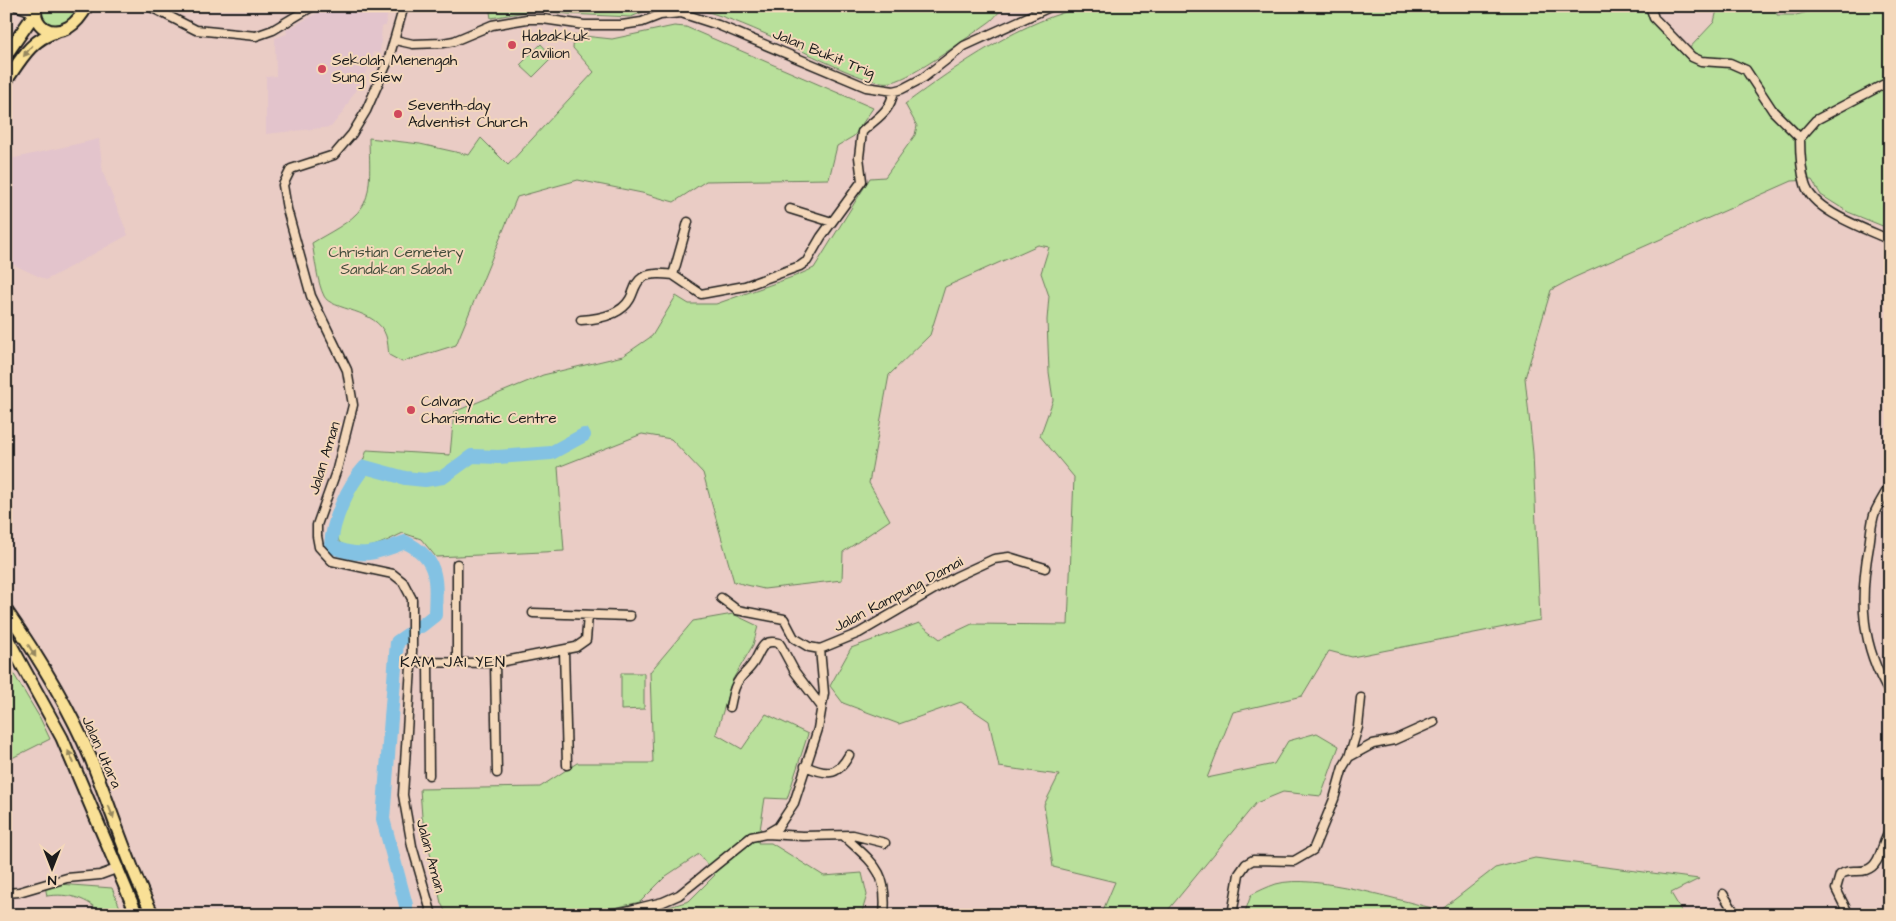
<svg xmlns="http://www.w3.org/2000/svg" width="1896" height="921" viewBox="0 0 1896 921" font-family="'Architects Daughter',sans-serif">
  <style>
    .built { fill: #e3c4cc }
    .green { fill: #b9e09b; stroke: #6a7e5c }
    .lines { fill: none; stroke-linecap: round; stroke-linejoin: round }
    .river { stroke: #83c2e3; stroke-width: 14 }
    .minor-casing { stroke: #1c1c1c; stroke-width: 11 }
    .highway-casing { stroke: #1c1c1c; stroke-width: 15 }
    .minor { stroke: #f4d8bb; stroke-width: 8 }
    .highway { stroke: #f9e096; stroke-width: 11 }
    .oneway { fill: #96885f }
    .poi-dot { fill: #d1495b; stroke: #f4d8bb; stroke-width: 2 }
    .labels { text-anchor: middle; stroke-width: 4; stroke-linejoin: round; paint-order: stroke }
    .poi-label { font-size: 15px; fill: #1c1c1c; stroke: #f4d8bb; text-anchor: start }
    .street-label { font-size: 15px; fill: #1c1c1c; stroke: #f4d8bb }
    .park-label { font-size: 15px; fill: #434d3c; stroke: #f4d8bb }
    .neighbourhood-label { font-size: 16px; letter-spacing: 1px; fill: #1c1c1c; stroke: #f4d8bb }
  </style>
  <rect width="100%" height="100%" fill="#eaccc5"/>
  <filter id="ink" filterUnits="userSpaceOnUse"><feTurbulence type="fractalNoise" baseFrequency=".02" numOctaves="2"/><feDisplacementMap in="SourceGraphic" scale="10" xChannelSelector="R" yChannelSelector="G"/><feConvolveMatrix kernelMatrix="1 2 1 2 8 2 1 2 1" color-interpolation-filters="sRGB"/></filter>
  <g filter="url(#ink)">
    <path class="built" d="M388 6 386 26H382L380 53 373 52 372 61 343 112 331 127 266 134V77L276 76 275 38 287 34 286 30 323 10Z
      M99 139 103 173 128 235 46 280 6 261V160Z"/>
    <path class="green" d="M43 6H81L71 20 59 27C46 24 41 21 43 6Z
      M489 6H657L631 17 568 14 537 10 491 18Z
      M675 6H1008C996 12 997 17 988 23 968 37 914 77 892 82 875 85 846 71 830 64 790 46 717 7 675 6Z
      M1089 6H1641L1683 55 1714 22 1718 6H1776L1777 15H1796L1831 6H1890V229L1848 212 1821 195 1812 180 1792 181 1573 278 1551 290 1525 378 1533 453 1540 620 1352 657 1329 651 1302 696 1233 712 1207 778 1274 764 1288 741 1317 733 1339 746 1321 796 1283 792 1256 803 1164 915H1101L1115 882 1053 867 1044 805 1059 775 999 767 989 721 961 702 899 724 843 703 830 686 851 648 919 623 940 639 972 624 1068 625 1074 477 1040 436 1053 400 1049 372 1047 320 1049 296 1041 273 1049 247 1038 245 945 287 930 335 889 375 869 483 890 520 843 552 842 580 764 589 734 582 703 473 671 439 642 434 558 467 564 551 436 557 421 539 403 533C382 543 361 556 339 542L337 532 367 450 450 455 454 412 543 375 623 356 652 336 676 296 689 304H716L798 275 814 268 870 178 885 177 915 135 917 126 905 104C958 65 1023 19 1089 6Z
      M674 26 686 27 873 108 854 136 837 146 829 179 706 181 674 202 642 193 578 180 517 197 456 345 402 362 389 355C388 349 388 342 386 336 377 308 331 311 324 296 317 282 315 258 312 243 328 233 351 223 362 207 373 191 369 157 369 138L420 144 469 155 481 138 508 165 594 72 573 48 574 35 612 39Z
      M541 44 553 57 533 77 520 65Z
      M733 614 758 626 753 645 733 679 716 734 742 749 766 714 808 734 787 799 765 798 758 843H771L824 876 862 873 867 895 861 915H642L689 901 715 875 699 854 666 876 640 902 583 915H447L441 903 422 817 420 789 540 787 577 763H653L650 672 693 621Z
      M6 661 40 718 50 739 6 761Z
      M621 673H644V709L621 710Z
      M1535 858 1699 879 1671 893 1684 915H1244L1251 895C1259 891 1267 887 1276 884 1315 873 1399 901 1441 910L1495 868Z
      M58 884 112 888 123 915H102C89 898 68 893 47 896L45 886Z"/>
    <g class="lines">
      <path class="river" d="M421 626 435 615C436 581 440 559 405 542 378 553 359 559 331 546 332 522 348 485 365 467L405 478 425 480 443 477 472 456 498 457 551 453 584 435
        M406 915V905L383 819 397 642 413 631"/>
      <g class="minor-casing">
        <path id="minor" d="M16 6 35 13
          M149 6 196 30 256 36 273 30 313 6
          M404 6 388 61 366 111 352 134 334 155 291 169 283 185 287 209 311 296 347 370 353 405 337 469 317 525V536L319 547 332 561 393 574 403 582 412 599V651L403 795 412 846 432 915
          M1650 6 1654 18 1692 57 1701 61 1730 63 1746 70 1773 111 1800 138
          M395 40 413 44 443 43 454 41 492 25 527 19H543L584 25H622L642 22 660 15 681 13 718 25 866 87 894 91 902 89 923 78 964 46 1052 6
          M1890 81 1816 120 1800 138C1800 153 1801 170 1805 184 1812 211 1866 229 1890 240
          M790 209 832 222
          M688 222 673 275 701 294 745 286 800 266 807 261 821 237 862 181 859 157 862 132C878 116 889 114 894 91
          M581 320C599 319 621 315 630 299 634 292 635 282 642 278 650 272 664 274 673 275
          M1890 485C1885 494 1879 503 1875 512 1871 522 1871 535 1869 546 1859 601 1861 645 1890 694
          M721 598 737 610 784 619 794 638 809 647 820 649 859 633 955 577 994 559 1009 557 1045 568
          M533 613 630 616
          M564 650 567 765
          M411 662 495 663 576 647 586 640 588 615
          M428 662 429 775
          M457 662V564
          M495 663 497 773
          M730 707C732 699 733 687 739 680 743 674 750 669 754 662 761 651 762 638 779 643L781 646 795 672 821 706
          M1349 757 1358 727 1361 698
          M805 766C826 775 837 777 849 755
          M766 834 778 827 794 803 818 729 824 693 820 649
          M844 836C874 864 888 871 884 915
          M6 893 19 892 67 878 100 875 119 868
          M1723 894 1736 915
          M610 915 663 902 679 895 751 837 766 834 803 836 853 835 885 843
          M1232 915 1239 874 1246 864 1253 860 1294 861 1313 850 1334 799 1343 767 1349 757 1373 744 1394 740 1434 722
          M1849 915 1836 889 1840 875C1849 868 1857 873 1866 870 1882 865 1881 842 1890 831"/>
      </g>
      <g class="highway-casing">
        <path id="highway" d="M36 6C32 27 52 37 69 27 77 22 82 15 87 6
          M6 55 35 13
          M6 81C20 61 31 39 56 32
          M6 610C38 656 69 707 91 759 112 811 128 865 153 915
          M6 636 62 738 137 915"/>
      </g>
      <use href="#minor" class="minor"/>
      <use href="#highway" class="highway"/>
    </g>
    <defs><path id="oneway-solid" d="M-6-.8H1V-3.2L6.5 0L1 3.2V.8H-6Z" transform="scale(1.25)"/></defs>
    <g class="oneway">
      <use href="#oneway-solid" transform="translate(28 51) rotate(129)"/>
      <use href="#oneway-solid" transform="translate(32 651) rotate(58)"/>
      <use href="#oneway-solid" transform="translate(71 757) rotate(-115)"/>
      <use href="#oneway-solid" transform="translate(111 812) rotate(69)"/>
    </g>
  </g>
  <g class="poi-dot">
    <circle cx="512" cy="45" r="5"/>
    <circle cx="322" cy="69" r="5"/>
    <circle cx="398" cy="114" r="5"/>
    <circle cx="411" cy="410" r="5"/>
  </g>
  <g class="labels">
    <g class="poi-label">
      <text x="522" y="41">Habakkuk<tspan x="522" dy="17">Pavilion</tspan></text>
      <text x="332" y="65">Sekolah Menengah<tspan x="332" dy="17">Sung Siew</tspan></text>
      <text x="408" y="110">Seventh-day<tspan x="408" dy="17">Adventist Church</tspan></text>
      <text x="421" y="406">Calvary<tspan x="421" dy="17">Charismatic Centre</tspan></text>
    </g>
    <g class="street-label">
      <text transform="translate(824 53) rotate(22)" y="5">Jalan Bukit Trig</text>
      <text transform="translate(324 458) rotate(-73)" y="5">Jalan Aman</text>
      <text transform="translate(898 594) rotate(-28)" y="5">Jalan Kampung Damai</text>
      <text transform="translate(102 752) rotate(66)" y="5">Jalan Utara</text>
      <text transform="translate(431 856) rotate(75)" y="5">Jalan Aman</text>
    </g>
    <g class="park-label">
      <text x="396" y="257">Christian Cemetery<tspan x="396" dy="17">Sandakan Sabah</tspan></text>
    </g>
    <g class="neighbourhood-label">
      <text x="453" y="667">KAM JAI YEN</text>
    </g>
  </g>
  <rect width="1896" height="921" fill="none" stroke="#f4d8bb" stroke-width="25"/>
  <rect x="12" y="12" width="1871" height="896" fill="none" stroke="#1c1c1c" stroke-width="2" filter="url(#ink)"/>
  <g transform="translate(52 868) rotate(180)" stroke="#f4d8bb" stroke-width="4" paint-order="stroke">
  <path d="M0-4L9 19L0 12L-9 19Z" fill="#1c1c1c"/>
  <text y="-8" font-size="14" font-weight="bold" text-anchor="middle" fill="#1c1c1c">N</text>
  </g>
</svg>
